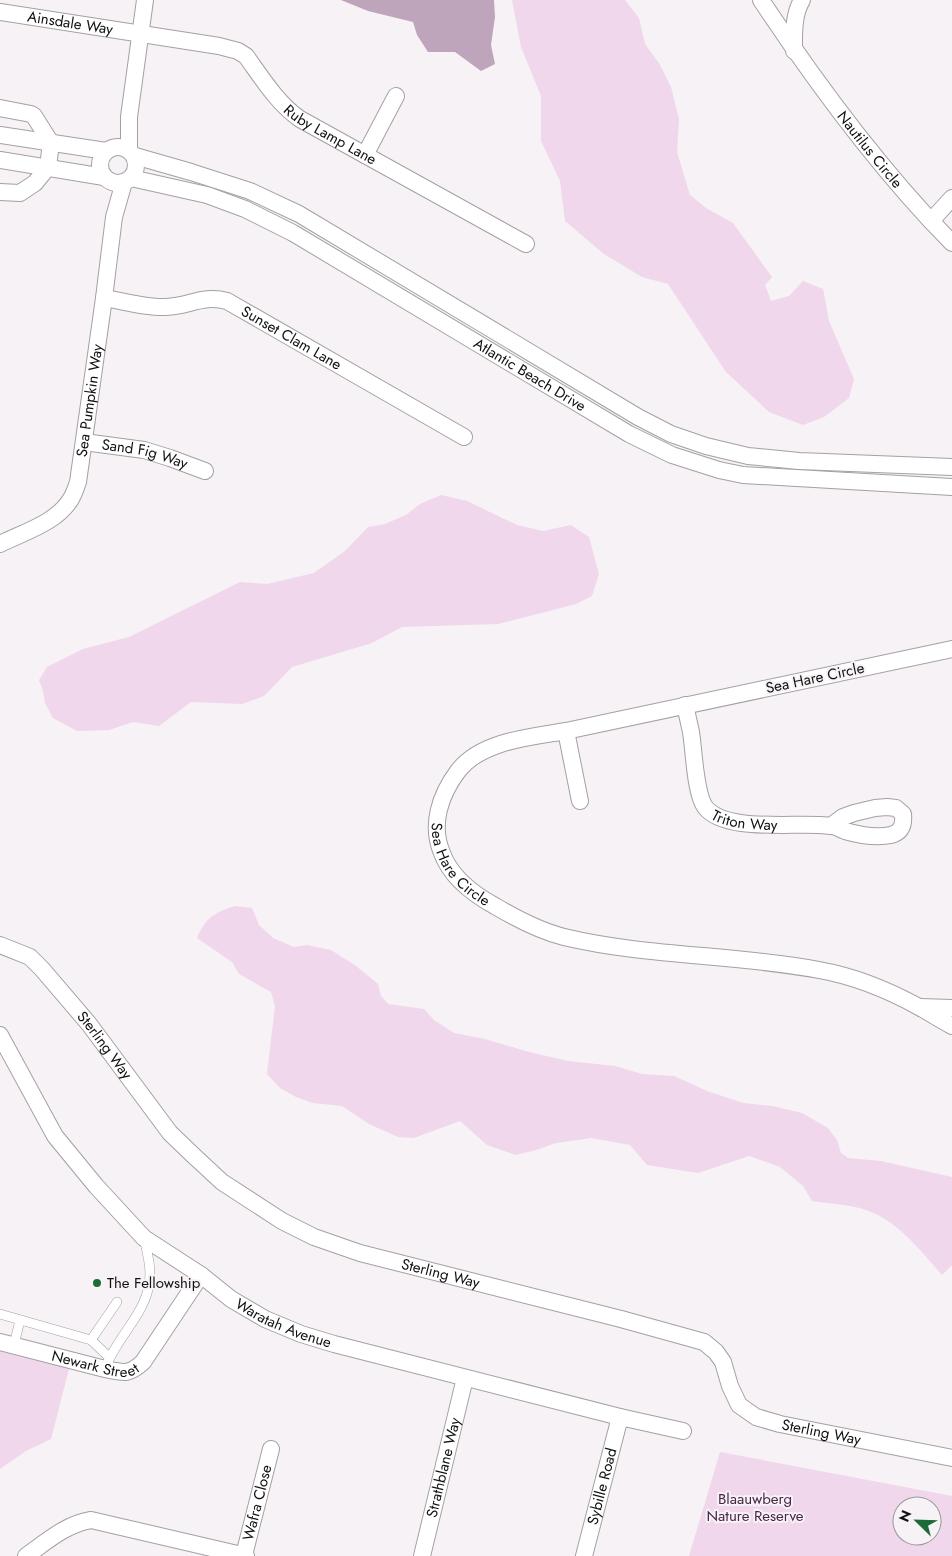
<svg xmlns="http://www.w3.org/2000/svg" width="952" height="1556" viewBox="0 0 952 1556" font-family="Jost,sans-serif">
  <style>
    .green { fill: #f0d7eb; fill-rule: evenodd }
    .water { fill: #bfa5bb }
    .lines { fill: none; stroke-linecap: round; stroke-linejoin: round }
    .service-casing { stroke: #a4a0a3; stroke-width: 10 }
    .minor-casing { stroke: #a4a0a3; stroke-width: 18 }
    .service { stroke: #fff; stroke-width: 9 }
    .minor { stroke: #fff; stroke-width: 16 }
    .poi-dot { fill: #1e6b3a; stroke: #f6f2f5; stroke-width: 2 }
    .labels { text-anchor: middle; stroke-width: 4; stroke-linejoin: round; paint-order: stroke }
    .street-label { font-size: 15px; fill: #121112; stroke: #f6f2f5 }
    .poi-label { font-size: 15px; fill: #121112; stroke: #f6f2f5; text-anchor: start }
    .park-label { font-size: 15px; fill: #4a2645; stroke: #f6f2f5 }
  </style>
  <rect width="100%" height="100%" fill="#f6f2f5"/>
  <path class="green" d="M512 0H625L639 18 645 44 659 63 671 87 679 119 677 152 690 195 706 208 733 223 772 277 765 285 771 301 789 296 803 281 823 289 829 321 854 379 849 398 824 417 803 425 769 412 726 372 668 284 642 277 604 254 565 221 560 181 541 141V96L521 47Z
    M441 495 467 501 517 525 543 531 571 525 589 537 599 574 592 596 576 604 498 624 402 627 372 643 292 667 264 696 242 704 191 702 159 726 133 722 109 730 77 731 53 718 45 703 43 691 39 680 47 667 83 649 129 637 240 582 267 584 314 573 345 551 368 527 385 524 406 515 420 504Z
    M235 906 252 908 259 925 273 938 294 947 307 945 331 950 356 966 378 984 381 996 388 1004 424 1009 434 1020 454 1033 485 1039 529 1052 568 1061 615 1066 642 1074 674 1076 707 1091 743 1103 772 1106 802 1113 828 1128 837 1140 841 1153 848 1158 881 1161 952 1177V1265L942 1275C922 1252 897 1220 866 1210 849 1204 829 1204 812 1201L803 1186 780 1167 749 1156 698 1173 647 1165 630 1145 591 1138 556 1143 536 1150 516 1155 487 1145 460 1121 414 1138 398 1137 369 1124 342 1106 313 1103 296 1097 280 1088 267 1074 275 1006 271 992 239 974 232 962 197 938C206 917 214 913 235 906Z
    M0 1347 70 1365 51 1439 26 1451 0 1469Z
    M720 1452 952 1496V1556H689ZM902 1506H932V1536H902Z"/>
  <path class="water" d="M341 0H494L495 17 491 45 495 64 481 71 455 52H428L417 35 413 22 368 11Z"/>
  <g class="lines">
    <g class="service-casing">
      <path id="service" d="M0 1314 91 1340 117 1302
        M91 1340 109 1357
        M14 1345 20 1320
        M105 1369C115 1339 145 1315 149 1284 152 1269 147 1252 144 1238"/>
    </g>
    <g class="minor-casing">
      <g id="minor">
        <path id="s1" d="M761 0C818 86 880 170 952 243"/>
        <path id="s2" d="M0 12 219 46 238 51 246 56C262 78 277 103 300 119L526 244"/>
        <path d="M794 51C794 34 793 15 802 0"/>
        <path d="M0 108 31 114 34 116 51 143 48 167 35 183 20 193 0 192"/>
        <path d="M0 135 106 151"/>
        <circle cx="118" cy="165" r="18"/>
        <path d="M129 150V117L145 0"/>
        <path d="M365 155 396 96"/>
        <path d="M135 156 191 172 250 191 299 214 638 417 671 434 706 446 748 456 799 461 952 467"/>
        <path d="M0 160 104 177"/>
        <path id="s3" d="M131 178 207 195 245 209 293 233 629 434 672 455 719 470 743 475 952 487"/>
        <path d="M931 221 952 198"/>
        <path id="s4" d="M104 298C123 301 143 307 162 307 186 308 202 294 227 301L464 437"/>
        <path id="s5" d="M84 442 144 450 170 458 205 471"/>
        <path id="s6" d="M0 544C24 532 59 522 72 497 75 492 76 487 78 482L104 298 114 217 124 182"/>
        <path id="s7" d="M952 649 566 731C530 737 481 741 458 771 440 795 430 825 442 853 451 878 473 894 495 906 517 919 540 931 564 937 648 957 735 954 819 970 853 976 888 990 919 1007 930 1013 941 1020 952 1026"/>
        <path id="s8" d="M685 705C687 714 689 723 691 732 694 750 695 793 705 807 726 834 800 821 831 826 836 826 840 829 845 831 859 835 877 838 891 835 902 832 904 824 903 814L896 808 887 807 875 808 854 813 843 817 831 826"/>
        <path d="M566 731 580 801"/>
        <path id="s9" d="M0 945 30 957 42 969 89 1024 170 1133 194 1156 222 1182 282 1221 314 1237 360 1253 621 1319 704 1342 716 1352 723 1362 730 1386 739 1405 756 1417 780 1424 952 1458"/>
        <path d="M920 1007 952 1008"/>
        <path id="s10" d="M0 1035 55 1136 96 1186 144 1238 201 1275 231 1299 265 1319 301 1334 334 1344 620 1417 683 1431"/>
        <path id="s11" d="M0 1342 105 1369C124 1373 129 1375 143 1362L201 1275"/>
        <path id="s12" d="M244 1555 271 1449"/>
        <path d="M26 1556C46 1542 66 1524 91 1520L246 1556"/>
        <path id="s13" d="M422 1556 465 1378"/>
        <path id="s14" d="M584 1556 620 1417"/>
      </g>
    </g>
    <use href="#service" class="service"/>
    <use href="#minor" class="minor"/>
  </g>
  <circle class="poi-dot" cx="97" cy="1283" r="5"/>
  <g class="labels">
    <g class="street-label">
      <text dy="5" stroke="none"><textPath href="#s2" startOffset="71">Ainsdale Way</textPath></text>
      <text dy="5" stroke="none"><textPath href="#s2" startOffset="368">Ruby Lamp Lane</textPath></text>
      <text dy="5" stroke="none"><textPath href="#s1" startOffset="185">Nautilus Circle</textPath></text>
      <text dy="5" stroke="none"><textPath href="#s4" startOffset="199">Sunset Clam Lane</textPath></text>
      <text dy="5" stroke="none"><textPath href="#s3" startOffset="448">Atlantic Beach Drive</textPath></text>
      <text dy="5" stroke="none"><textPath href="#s6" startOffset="186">Sea Pumpkin Way</textPath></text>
      <text dy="5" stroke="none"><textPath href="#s5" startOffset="62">Sand Fig Way</textPath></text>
      <text transform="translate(815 678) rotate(-12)" y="5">Sea Hare Circle</text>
      <text dy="5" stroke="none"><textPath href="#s8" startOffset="148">Triton Way</textPath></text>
      <text dy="5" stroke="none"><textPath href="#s7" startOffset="619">Sea Hare Circle</textPath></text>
      <text dy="5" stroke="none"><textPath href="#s9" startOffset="148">Sterling Way</textPath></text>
      <text dy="5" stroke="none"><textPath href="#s9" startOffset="568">Sterling Way</textPath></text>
      <text dy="5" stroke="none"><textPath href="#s10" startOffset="415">Waratah Avenue</textPath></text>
      <text dy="5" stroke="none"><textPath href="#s11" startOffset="98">Newark Street</textPath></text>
      <text dy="5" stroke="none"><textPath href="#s9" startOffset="1002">Sterling Way</textPath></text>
      <text dy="5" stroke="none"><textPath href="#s13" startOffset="91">Strathblane Way</textPath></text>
      <text dy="5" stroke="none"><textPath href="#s14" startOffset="72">Sybille Road</textPath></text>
      <text dy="5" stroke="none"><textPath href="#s12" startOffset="54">Wafra Close</textPath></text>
    </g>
    <g class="poi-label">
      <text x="107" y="1288">The Fellowship</text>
    </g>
    <g class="park-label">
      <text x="755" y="1504">Blaauwberg<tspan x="755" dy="17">Nature Reserve</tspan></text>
    </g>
  </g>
  <g transform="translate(917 1521) rotate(293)"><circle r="24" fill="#f6f2f5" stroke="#9b989a"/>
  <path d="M0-4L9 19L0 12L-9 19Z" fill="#1e6b3a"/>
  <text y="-8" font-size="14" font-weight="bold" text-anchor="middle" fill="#121112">N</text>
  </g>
</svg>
